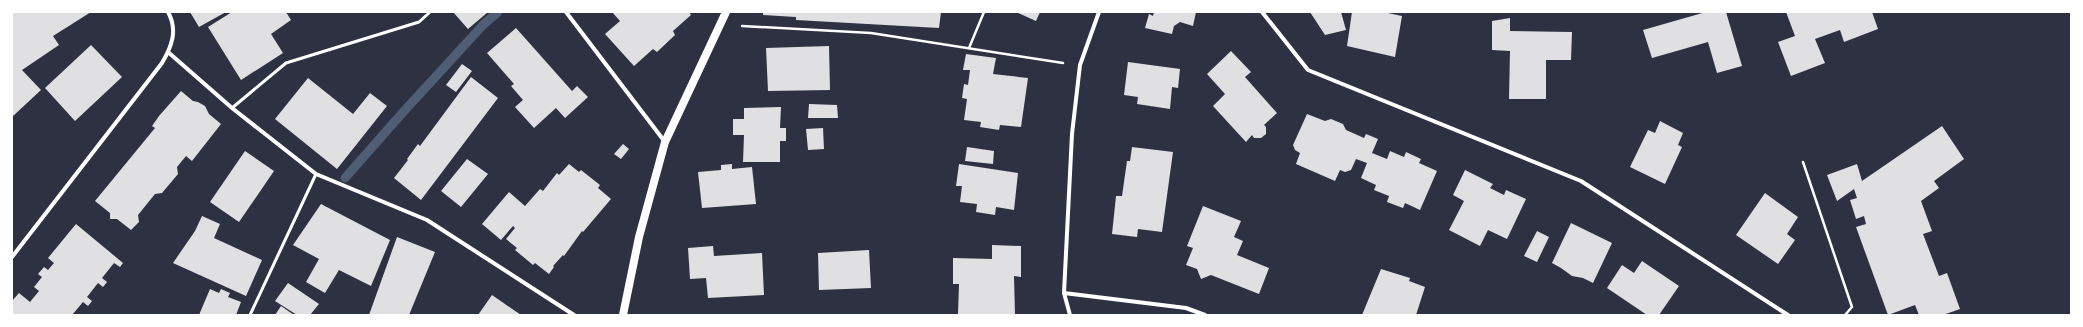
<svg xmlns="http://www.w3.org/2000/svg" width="2083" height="327" viewBox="0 0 2083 327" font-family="'Space Grotesk',sans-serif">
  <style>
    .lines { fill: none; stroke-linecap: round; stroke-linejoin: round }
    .stream { stroke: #4f5d75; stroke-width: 9 }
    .building { fill: #e0e0e3 }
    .path { stroke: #fff; stroke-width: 2.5 }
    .service { stroke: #fff; stroke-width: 3 }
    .minor { stroke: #fff; stroke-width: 4 }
    .secondary { stroke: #fff; stroke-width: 8 }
  </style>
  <rect width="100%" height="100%" fill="#2d3142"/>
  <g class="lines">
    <path class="stream" d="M345 178 405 110 483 25 498 12"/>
  </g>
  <path class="building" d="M12 12H91L53 36 59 45 22 70 41 90 12 117Z
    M190 12H226L199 27Z
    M232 12H286L291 20 271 34 283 53 241 80 208 27Z
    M453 12H488L468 29Z
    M612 12H689L691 15 673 31 675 35 657 52 653 49 634 66 605 34 620 21Z
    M763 12H941L939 28 796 20V17L763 15Z
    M1016 12H1040L1036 21Z
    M1154 12H1196L1193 26 1180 22 1174 26 1172 34 1145 28 1149 14 1153 16Z
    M1310 12H1341L1346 30 1325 35Z
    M1352 12H1383L1402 16 1395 57 1347 46Z
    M1706 12H1726L1742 66 1717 73 1708 42 1652 58 1643 30Z
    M1786 12H1872L1878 29 1844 42 1840 30 1815 39 1825 63 1791 76 1778 42 1795 36Z
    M1510 18V31L1572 32 1571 60H1546V99H1509L1510 51 1492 50V21Z
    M516 28 572 91 577 86 588 97 565 118 556 108 534 128 515 107 523 100 511 86 514 84 487 53Z
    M91 45 122 77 75 121 45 88Z
    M829 46 830 90 768 91 766 48Z
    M1231 51 1251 72 1245 77 1277 113 1264 125 1266 127V134L1261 138H1254L1252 135 1246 142 1213 106 1225 94 1207 74Z
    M966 54 996 58 993 74 1028 78 1021 127 1000 125 999 130 980 127 981 122 964 120 967 99 962 98 964 84 968 85 970 70H963Z
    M1128 62 1180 69 1178 88 1172 87 1170 109 1137 104 1138 97 1124 95Z
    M462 64 472 71 456 92 446 85Z
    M471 77 498 98 421 200 394 178 408 160 407 159 418 144 420 146Z
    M308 78 353 114 370 93 387 106 337 169 275 119Z
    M181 91 193 101 198 102 205 106 209 114 221 124 192 161 186 156 177 167 178 174 162 193 155 194 138 215 139 222 131 230 117 219H110V213L95 201 155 128 152 126 159 116Z
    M809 104 837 105 838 118H808Z
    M781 107 780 128H786V141H780V162H743L744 135H733V119H744V108Z
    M1307 114 1325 121 1331 119 1343 124 1346 130 1364 138 1366 134 1378 139 1372 153 1387 159 1390 151 1404 157 1406 152 1421 159 1419 163 1437 171 1420 210 1405 203 1403 208 1387 202 1389 196 1374 190 1376 185 1361 178 1367 163 1356 159 1351 170 1345 172 1340 170 1335 181 1296 164 1300 153 1295 150 1293 145Z
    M1660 121 1683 133 1678 145 1682 147 1665 184 1630 167 1648 130 1655 133Z
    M1942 126 1964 159 1934 181 1939 188 1921 201 1932 231 1923 234 1939 276 1947 273 1960 309 1943 315H1919L1915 305 1888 315 1856 227 1866 224 1864 216 1856 219 1850 200 1857 198 1854 189 1837 201 1827 175 1857 164 1862 181Z
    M823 128 824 149 808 150 806 129Z
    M623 144 629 149 621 159 614 154Z
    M967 147 994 151 993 164 965 161Z
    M1132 147 1173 152 1162 232 1138 229 1137 237 1112 234 1116 196H1122L1127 161H1130Z
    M245 151 274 171 239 222 210 202Z
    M467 159 488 174 461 207 441 191Z
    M569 164 579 172 581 170 600 185 598 188 611 199 583 232 582 231 564 256 563 255 553 266 554 267 549 274 535 263 533 265 515 250 517 248 506 239 515 228 513 226 501 240 482 224 509 192 525 206 540 189 543 191 557 173 559 175Z
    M732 164V169L752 167 756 204 702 208 698 172 721 170V165Z
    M959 164 1018 173 1014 210 996 207 995 215 976 212 977 204 960 202 962 186H956Z
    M1465 170 1493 184 1490 188 1504 195 1506 190 1526 199 1507 239 1488 230 1480 246 1449 230 1464 201 1453 195Z
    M1765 193 1798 217 1787 234 1795 240 1778 264 1736 235Z
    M321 204 390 240 371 286 339 270 325 293 306 282 319 259 293 245Z
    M1203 206 1241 221 1234 237 1243 241 1237 255 1269 268 1259 294 1211 275 1201 279 1197 269 1186 265 1193 248 1187 246Z
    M202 216 220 224 214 238 262 260 246 296 173 263 195 231Z
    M1571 223 1612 243 1593 283 1583 278 1572 276 1561 268 1552 263Z
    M76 224 123 263 120 267 114 263 102 278 107 282 103 287 98 283 87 297 92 301 88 306 83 302 72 315H12V301L19 293 30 302 39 291 34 287 42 277 38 274 44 267 48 270 54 263 48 258Z
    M1537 231 1549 237 1537 262 1524 256Z
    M397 237 435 252 409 315H369Z
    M992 245 1021 246V277L1014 276 1015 315 958 314 959 284H953V258L992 259Z
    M713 246 714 256 762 253 764 295 708 298 706 278 690 279 688 248Z
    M869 250 871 288 819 290 818 253Z
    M1642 261 1679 286 1659 315H1647L1607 288 1622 265 1634 273Z
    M1381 269 1410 278 1409 281 1425 287 1416 315H1362Z
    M288 283 319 304 310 315H297L275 301Z
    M210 289 219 293 221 289 230 293 228 297 241 302 236 315H199Z
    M492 295 521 315H478Z
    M281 306 294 315H275Z"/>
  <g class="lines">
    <path class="path" d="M742 26 871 33 1063 63
      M969 48 984 12
      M1803 162 1852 307 1845 315"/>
    <path class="service" d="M232 108 286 63 419 22 430 12
      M250 315 316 174"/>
    <path class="minor" d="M566 12 665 142
      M1262 12 1308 70 1581 181 1788 315
      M168 52 232 108 316 174 427 220 574 315
      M12 257 162 63C172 46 178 30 168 12
      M1064 293 1186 308 1205 315
      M1070 315 1064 293 1072 134 1080 65 1099 12"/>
    <path class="secondary" d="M623 315 639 237 665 142 726 12"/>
  </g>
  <rect width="2083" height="327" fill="none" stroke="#ffffff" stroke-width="26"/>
</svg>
